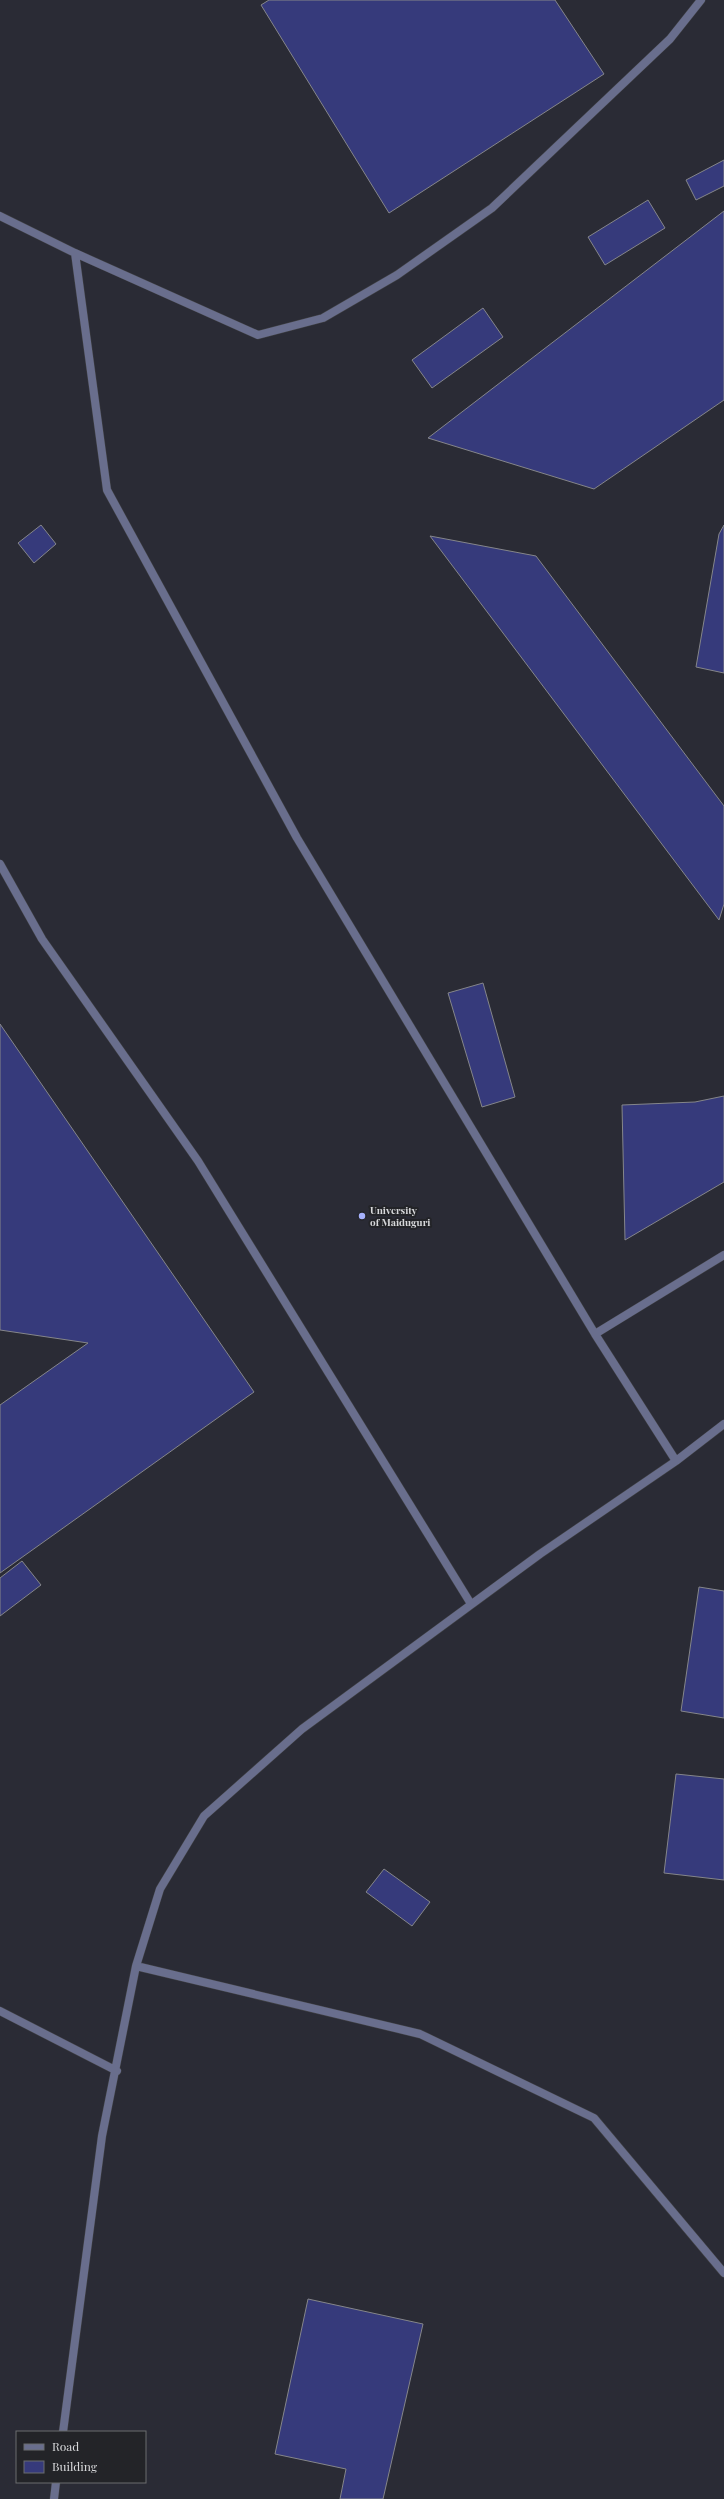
<svg xmlns="http://www.w3.org/2000/svg" width="724" height="2499" viewBox="0 0 724 2499" font-family="'Playfair Display',serif">
  <style>
    .built { fill: #2a2b35; fill-rule: evenodd }
    .building { fill: #363a7b; stroke: #85868a }
    .lines { fill: none; stroke-linecap: round; stroke-linejoin: round }
    .minor-casing { stroke: #404144; stroke-width: 9 }
    .minor { stroke: #696e8d; stroke-width: 8 }
    .poi-dot { fill: #a6b1fc; stroke: #232428; stroke-width: 1.5 }
    .labels { text-anchor: middle; stroke-width: 4; stroke-linejoin: round; paint-order: stroke }
    .poi-label { font-size: 10px; font-weight: bold; fill: #d7d8da; stroke: #232428; text-anchor: start }
  </style>
  <rect width="100%" height="100%" fill="#232428"/>
  <path class="built" d="M0 0H724V2499H0ZM17 2432H145V2482H17Z"/>
  <path class="building" d="M269 0H555L604 74 389 213 261 5Z
    M724 160V186L696 200 686 180Z
    M648 200 665 228 605 265 588 237Z
    M724 211V400L594 489 428 438Z
    M483 308 503 337 432 388 412 360Z
    M41 525 56 544 34 563 18 543Z
    M724 525V673L696 667 719 534Z
    M430 536 536 556 724 806V904L719 920Z
    M483 983 515 1097 482 1107 448 993Z
    M0 1024 254 1392 0 1573V1405L88 1343 0 1330Z
    M724 1096V1182L625 1240 622 1105 695 1102Z
    M22 1561 41 1585 0 1616V1578Z
    M699 1587 724 1591V1718L681 1711Z
    M676 1774 724 1779V1880L664 1873Z
    M384 1869 430 1902 412 1926 366 1892Z
    M308 2299 423 2324 383 2499H340L346 2469 275 2454Z"/>
  <g class="lines">
    <g class="minor-casing">
      <path id="minor" d="M0 216 75 253 258 335 323 318 397 275 492 208 670 39 701 0
        M75 253 107 490 297 838 595 1334 676 1461
        M0 864 42 939 198 1161 471 1604
        M595 1334 724 1255
        M136 1966 420 2034 594 2118 724 2273
        M0 2011 117 2071
        M63 2432 102 2136 136 1966 160 1889 204 1816 302 1729 540 1554 676 1461 724 1424
        M54 2499 56 2482"/>
    </g>
    <use href="#minor" class="minor"/>
  </g>
  <circle class="poi-dot" cx="362" cy="1216" r="4"/>
  <g class="labels">
    <g class="poi-label">
      <text x="370" y="1214">University<tspan x="370" dy="12">of Maiduguri</tspan></text>
    </g>
  </g>
  <rect x="16" y="2431" width="130" height="52" fill="#232428" stroke="#6b6c6f"/>
  <rect x="24" y="2444" width="20" height="6" fill="#696e8d" stroke="#6b6c6f"/>
  <text x="52" y="2451" font-size="12" fill="#d7d8da">Road</text>
  <rect x="24" y="2461" width="20" height="12" fill="#363a7b" stroke="#6b6c6f"/>
  <text x="52" y="2471" font-size="12" fill="#d7d8da">Building</text>
</svg>
